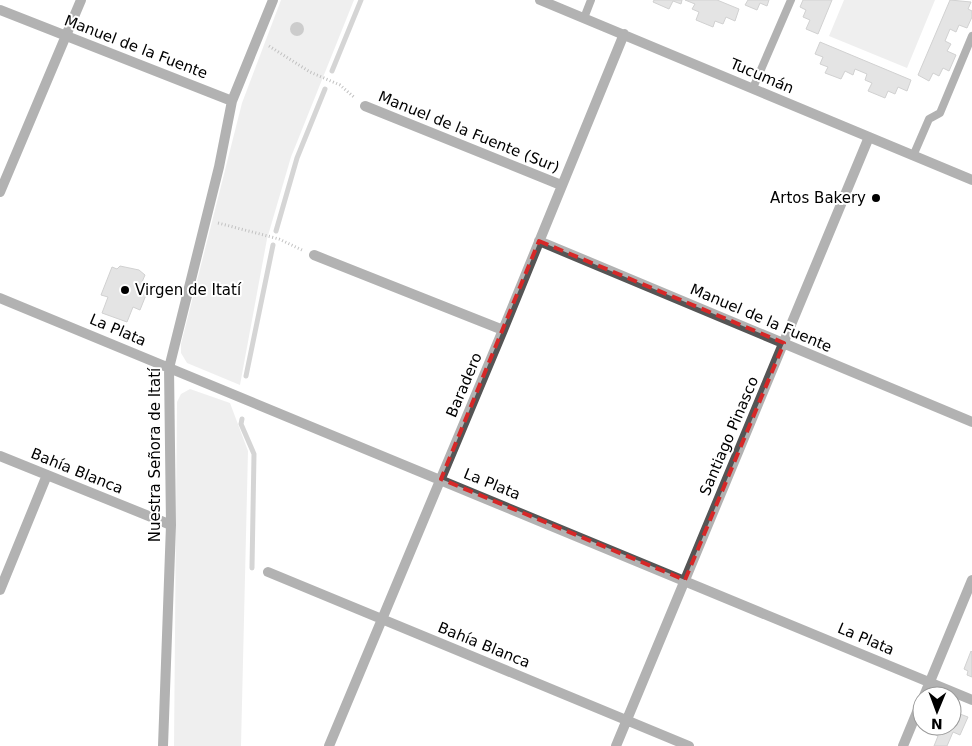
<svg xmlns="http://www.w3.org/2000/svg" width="972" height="746" viewBox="0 0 972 746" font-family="'DejaVu Sans',sans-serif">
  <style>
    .green { fill: #dcdcdc }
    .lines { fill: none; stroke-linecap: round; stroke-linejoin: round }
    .stream { stroke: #a3a3a3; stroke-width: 5 }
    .building { fill: #c4c4c4; stroke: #999 }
    .path { stroke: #777; stroke-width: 3; stroke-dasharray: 1 2.5; stroke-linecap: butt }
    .service { stroke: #555; stroke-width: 8 }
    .minor { stroke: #555; stroke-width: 10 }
    .tree { fill: #8f8f8f }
    .marked { fill: none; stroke: #d62828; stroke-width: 4; stroke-dasharray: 10 6; stroke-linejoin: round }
    .poi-dot { fill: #000; stroke: #fff; stroke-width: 2 }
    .labels { text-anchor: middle; stroke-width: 4; stroke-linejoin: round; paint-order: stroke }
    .street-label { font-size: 15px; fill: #000; stroke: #fff }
    .poi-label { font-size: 15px; fill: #000; stroke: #fff; text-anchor: end }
  </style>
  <rect width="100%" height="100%" fill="#fff"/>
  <path class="green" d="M281 0H354L291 157 267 239 240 385 187 363 181 353V344L242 103Z
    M844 0H935L907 68 829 36Z
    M190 389 230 403 248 451 241 746H174L177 402 181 394Z"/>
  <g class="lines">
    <path class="stream" d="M332 71 361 0
      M276 231 297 158 325 89
      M246 376 273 245
      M242 419 241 424 254 454 252 568"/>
  </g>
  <path class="building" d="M654 0H682L681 4 673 1 669 9 653 2Z
    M685 0H717L739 9 735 21 726 17 723 24 715 21 713 27 696 20 699 12 692 9 695 4Z
    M748 0H769L767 6 760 3 757 10 745 5Z
    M803 0H832L818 34 806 29 810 20 803 17 806 10 800 7Z
    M950 0 971 2 968 9 972 11V17L967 28 959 25 956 32 950 29 945 41 951 44 947 51 956 55 949 71 943 68 939 76 933 73 929 81 918 75Z
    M820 42 911 80 907 91 898 87 895 94 888 91 885 98 868 91 872 83 865 80 867 74 855 69 853 75 845 71 841 79 825 73 828 67 820 64 823 57 815 54Z
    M120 266 139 270 145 275 142 282 150 285 140 310 133 307 127 322 102 313 108 297 101 295 112 267 117 269Z
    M971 651 972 652V677L967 675 968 671 964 669Z
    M952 711 968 717 960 735 953 732 947 746H934L938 736 934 734 937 726H952Z"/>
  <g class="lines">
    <path class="path" d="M269 46 310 72 340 85 355 98
      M218 223 279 239 302 250"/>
    <path class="service" d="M584 18 591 0
      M753 88 791 0
      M913 156 929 119 940 113 972 36"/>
    <path class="minor" d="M540 0 972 180
      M0 10 232 101
      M365 106 561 185
      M0 192 81 0
      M539 241 972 422
      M314 255 503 330
      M0 298 972 700
      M0 456 171 525
      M268 572 689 746
      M0 590 47 475
      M924 696 972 580
      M163 746 171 525 169 368 219 167 232 101 273 0
      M329 746 503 330 624 34
      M616 746 869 137
      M903 746 922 700"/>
  </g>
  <circle class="tree" cx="297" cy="29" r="7"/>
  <path d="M0 0H972V746H0ZM539 241 784 343 685 580 441 479Z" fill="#fff" fill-opacity=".55" fill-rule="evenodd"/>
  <path class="marked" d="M539 241 784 343 685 580 441 479Z"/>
  <g class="poi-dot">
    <circle cx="876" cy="198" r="5"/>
    <circle cx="125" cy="290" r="5"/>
  </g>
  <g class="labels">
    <g class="street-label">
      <text transform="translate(136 47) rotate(21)" y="5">Manuel de la Fuente</text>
      <text transform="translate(762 76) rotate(23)" y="5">Tucumán</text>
      <text transform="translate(469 132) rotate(22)" y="5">Manuel de la Fuente (Sur)</text>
      <text transform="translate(761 318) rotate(23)" y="5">Manuel de la Fuente</text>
      <text transform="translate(118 330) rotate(23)" y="5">La Plata</text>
      <text transform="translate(464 385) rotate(-67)" y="5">Baradero</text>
      <text transform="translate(729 436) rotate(-67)" y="5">Santiago Pinasco</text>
      <text transform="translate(155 455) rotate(-90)" y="5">Nuestra Señora de Itatí</text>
      <text transform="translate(77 471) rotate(22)" y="5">Bahía Blanca</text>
      <text transform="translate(492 484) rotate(22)" y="5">La Plata</text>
      <text transform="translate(866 639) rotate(23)" y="5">La Plata</text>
      <text transform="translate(484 645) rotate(22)" y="5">Bahía Blanca</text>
    </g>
    <g class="poi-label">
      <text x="866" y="203">Artos Bakery</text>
      <text x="135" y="295" text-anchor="start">Virgen de Itatí</text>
    </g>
  </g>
  <g transform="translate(937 711) rotate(181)"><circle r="24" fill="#ffffff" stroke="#999999"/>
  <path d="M0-4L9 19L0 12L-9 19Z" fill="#000000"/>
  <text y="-8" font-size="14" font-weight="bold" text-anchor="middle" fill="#000000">N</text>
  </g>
</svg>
